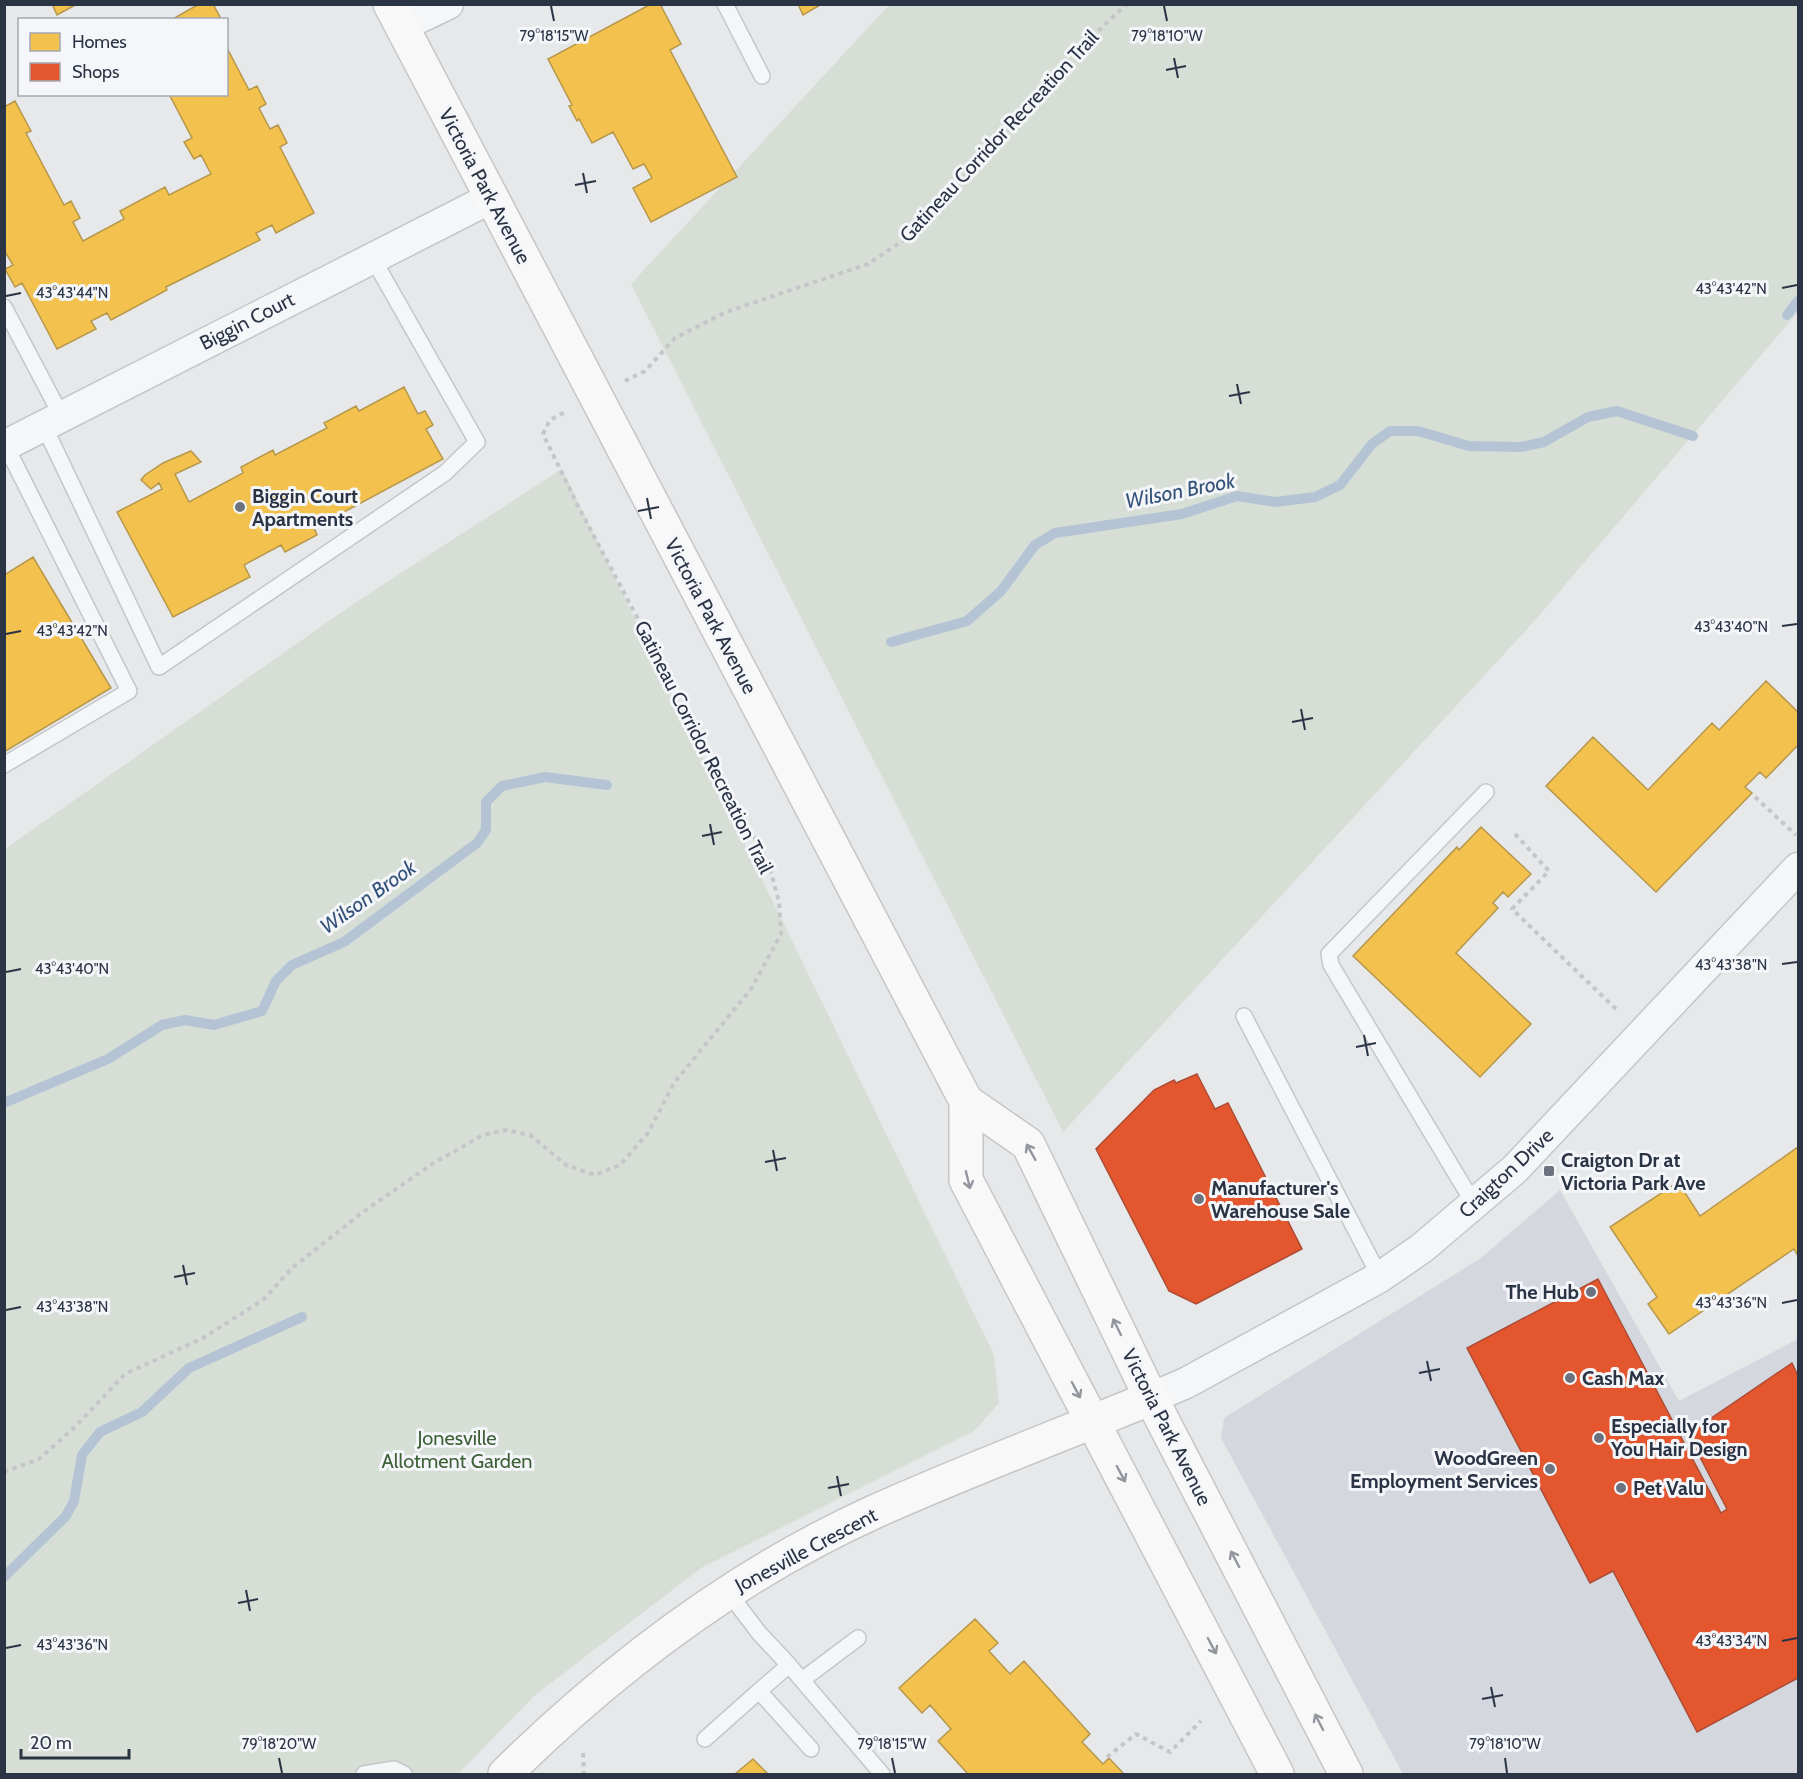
<svg xmlns="http://www.w3.org/2000/svg" width="1803" height="1779" viewBox="0 0 1803 1779" font-family="Cabin,sans-serif">
  <style>
    .built { fill: #d4d7dd }
    .green { fill: #d6ded6 }
    .homes { fill: #f2c14e; stroke: #b6974b; stroke-width: 1.5 }
    .shops { fill: #e4572e; stroke: #ac4c35; stroke-width: 1.5 }
    .lines { fill: none; stroke-linecap: round; stroke-linejoin: round }
    .stream { stroke: #b4c4d5; stroke-width: 10 }
    .lane-casing { stroke: #c4c6c8; stroke-width: 18 }
    .street-casing { stroke: #c4c6c8; stroke-width: 33 }
    .secondary-casing { stroke: #c4c6c8; stroke-width: 36 }
    .path { stroke: #c5c6ca; stroke-width: 4; stroke-dasharray: 4.5 4.5; stroke-linecap: butt }
    .lane { stroke: #f5f6f7; stroke-width: 15 }
    .street { stroke: #f5f6f7; stroke-width: 30 }
    .secondary { stroke: #f8f8f8; stroke-width: 33 }
    .oneway { stroke: #92969e }
    .ticks { fill: none; stroke: #2b3445; stroke-width: 2 }
    .poi-dot { fill: #6c737f; stroke: #f4f6f9; stroke-width: 2 }
    .labels { text-anchor: middle; stroke-width: 6; stroke-linejoin: round; paint-order: stroke }
    .street-label { font-size: 20px; fill: #2b3445; stroke: #f4f6f9 }
    .poi-label { font-size: 20px; font-weight: bold; fill: #2b3445; stroke: #f4f6f9; text-anchor: start }
    .park-label { font-size: 20px; fill: #3f6138; stroke: #f4f6f9 }
    .water-label { font-size: 21px; font-style: italic; fill: #34527a; stroke: #f4f6f9 }
    .ticks-label { font-size: 15px; text-anchor: middle; fill: #2b3445; stroke: #f4f6f9; stroke-width: 6; stroke-linejoin: round; paint-order: stroke }
  </style>
  <rect width="100%" height="100%" fill="#e6e8ea"/>
  <path class="built" d="M1560 1190 1679 1401 1798 1339V1774H1403L1221 1438 1224 1418 1481 1258Z"/>
  <path class="green" d="M889 5H1798V312L1529 627 1063 1132 631 284Z
    M562 469 994 1355 999 1403 974 1431 701 1568 534 1696 458 1774H5V849L353 604Z"/>
  <path class="homes" d="M52 4H77L57 15Z
    M199 4H213L220 17 216 20H171Z
    M651 4H660L681 44 670 50 737 177 651 222 633 188 652 178 644 164 633 169 613 132 592 143 579 119 577 121 569 106 572 105 548 59Z
    M798 4H822L803 15Z
    M226 46 249 90 257 86 266 104 259 108 270 129 278 125 287 143 280 147 314 213 276 233 272 225 256 233 260 240 166 287 167 290 111 320 107 313 91 321 96 329 57 349 22 283 15 287 5 269 13 265 4 250V107L15 101 31 131 26 133 64 205 71 201 80 218 73 222 83 241 124 219 120 211 165 187 169 195 211 174 201 155 194 159 184 142 192 138 169 94H226Z
    M404 387 418 414 425 411 433 425 426 429 443 459 314 528 317 535 285 552 281 545 244 565 250 577 173 617 117 512 162 489 159 483 151 489 141 480 145 475 163 463 191 451 201 462 175 474 189 502 243 473 241 467 273 450 275 455 327 428 324 423 356 406 359 411Z
    M33 557 111 688 4 752V570L6 574Z
    M1766 681 1798 712V745L1766 778 1760 772 1745 787 1752 793 1656 892 1546 786 1593 737 1648 790 1712 723 1719 730Z
    M1481 827 1531 874 1508 897 1503 892 1493 903 1498 908 1456 953 1531 1024 1480 1077 1353 956 1457 847 1459 850Z
    M1798 1147V1256L1794 1249 1669 1334 1648 1304 1657 1297 1610 1227 1678 1182 1700 1216Z
    M975 1619 998 1643 989 1651 1010 1674 1024 1661 1090 1734 1082 1742 1103 1764 1109 1758 1124 1774H968L938 1741 951 1729 930 1705 922 1713 899 1688Z
    M753 1759 768 1774H735Z"/>
  <path class="shops" d="M1197 1074 1215 1109 1228 1103 1302 1249 1196 1304 1169 1291 1096 1149 1154 1090 1174 1080 1176 1083Z
    M1598 1279 1721 1513 1727 1509 1688 1434 1792 1363 1798 1376V1678L1697 1732 1613 1571 1590 1583 1467 1348Z"/>
  <g class="lines">
    <path class="stream" d="M1787 315 1798 301
      M891 642 967 621 1001 591 1035 545 1055 533 1182 514 1237 496 1275 502 1315 497 1340 485 1372 444 1390 431H1418L1469 446 1521 447 1544 442 1588 417 1617 411 1693 436
      M4 1103 108 1059 162 1025 185 1020 214 1025 262 1011 276 981 292 965 344 942 477 843 486 830V802L502 786 545 777 607 785
      M4 1577 66 1516 74 1501 82 1455 100 1432 142 1412 189 1368 302 1317"/>
    <g class="lane-casing">
      <path id="lane" d="M725 4 762 76
        M4 307 62 417
        M44 426 159 667 445 473 477 442 372 257
        M4 765 129 691 6 446
        M1244 1016 1380 1277
        M1474 1204 1331 965 1329 954 1486 792
        M728 1592 759 1633 789 1665 882 1774
        M789 1665 759 1691 811 1749
        M802 1680 858 1638
        M705 1739 759 1691
        M364 1774 394 1769 404 1774"/>
    </g>
    <g class="street-casing">
      <path id="street" d="M402 26 448 4
        M4 446 491 198
        M1151 1398 1186 1383 1380 1277 1422 1248 1515 1169 1798 868"/>
    </g>
    <g class="secondary-casing">
      <path id="secondary" d="M390 4 966 1101 1028 1144 1151 1398 1346 1774
        M966 1101V1180L1277 1774
        M505 1774C613 1668 735 1575 874 1512 965 1471 1059 1436 1151 1398"/>
    </g>
    <path class="path" d="M625 381 645 371 675 338 726 312 868 264 910 236 1103 26 1127 4
      M1755 797 1796 835
      M1515 834 1549 871 1512 909 1619 1012
      M4 1472 39 1459 75 1427 125 1374 203 1338 263 1300 292 1268 363 1212 432 1164 483 1135 506 1130 530 1135 566 1165 595 1175 620 1165 648 1133 674 1083 751 989 781 934 779 902 769 865 579 508 543 434 550 420 565 412
      M583 1753 584 1774
      M1107 1757 1136 1734 1170 1752 1201 1721"/>
    <use href="#lane" class="lane"/>
    <use href="#street" class="street"/>
    <use href="#secondary" class="secondary"/>
  </g>
  <defs><path id="oneway-shaft" d="M-6 0H5M1.5-3L5.5 0L1.5 3" fill="none" stroke-width="1.6" stroke-linecap="round" stroke-linejoin="round" transform="scale(1.5)"/></defs>
  <g class="oneway">
    <use href="#oneway-shaft" transform="translate(1031 1152) rotate(-119)"/>
    <use href="#oneway-shaft" transform="translate(968 1180) rotate(76)"/>
    <use href="#oneway-shaft" transform="translate(1117 1327) rotate(-116)"/>
    <use href="#oneway-shaft" transform="translate(1076 1390) rotate(62)"/>
    <use href="#oneway-shaft" transform="translate(1121 1474) rotate(62)"/>
    <use href="#oneway-shaft" transform="translate(1235 1559) rotate(-118)"/>
    <use href="#oneway-shaft" transform="translate(1212 1646) rotate(62)"/>
    <use href="#oneway-shaft" transform="translate(1319 1722) rotate(-117)"/>
  </g>
  <path class="ticks" d="M551 6 554 21M1164 6 1167 21M1174 58 1178 78M1166 70 1186 66M583 173 587 193M575 185 596 181M1782 288 1797 285M6 296 21 293M1237 384 1241 404M1229 396 1250 392M647 498 651 519M638 511 659 507M1782 626 1797 624M6 634 21 631M1301 709 1305 730M1292 722 1313 718M710 824 714 845M702 836 722 832M1782 964 1797 962M6 972 21 969M1364 1035 1368 1056M1356 1047 1376 1043M773 1150 777 1171M765 1162 786 1158M183 1265 187 1285M174 1277 195 1273M1782 1303 1797 1300M6 1310 21 1307M1427 1361 1431 1381M1419 1373 1440 1369M837 1476 841 1496M828 1488 849 1484M246 1590 250 1611M238 1603 258 1599M1782 1641 1797 1638M6 1648 21 1645M1491 1687 1495 1707M1482 1699 1503 1695M279 1758 282 1773M892 1758 895 1773M1505 1758 1507 1773"/>
  <g class="poi-dot">
    <circle cx="240" cy="507" r="6"/>
    <rect x="1543" y="1165" width="12" height="12" rx="3"/>
    <circle cx="1199" cy="1199" r="6"/>
    <circle cx="1591" cy="1292" r="6"/>
    <circle cx="1570" cy="1378" r="6"/>
    <circle cx="1599" cy="1438" r="6"/>
    <circle cx="1550" cy="1469" r="6"/>
    <circle cx="1621" cy="1488" r="6"/>
  </g>
  <g class="labels">
    <g class="street-label">
      <text transform="translate(999 136) rotate(-47)" y="7">Gatineau Corridor Recreation Trail</text>
      <text transform="translate(485 186) rotate(62)" y="7">Victoria Park Avenue</text>
      <text transform="translate(247 321) rotate(-27)" y="7">Biggin Court</text>
      <text transform="translate(711 616) rotate(62)" y="7">Victoria Park Avenue</text>
      <text transform="translate(704 747) rotate(63)" y="7">Gatineau Corridor Recreation Trail</text>
      <text transform="translate(1506 1173) rotate(-43)" y="7">Craigton Drive</text>
      <text transform="translate(1167 1427) rotate(63)" y="7">Victoria Park Avenue</text>
      <text transform="translate(806 1550) rotate(-28)" y="7">Jonesville Crescent</text>
    </g>
    <g class="poi-label">
      <text x="252" y="503">Biggin Court<tspan x="252" dy="23">Apartments</tspan></text>
      <text x="1561" y="1167">Craigton Dr at<tspan x="1561" dy="23">Victoria Park Ave</tspan></text>
      <text x="1211" y="1195">Manufacturer's<tspan x="1211" dy="23">Warehouse Sale</tspan></text>
      <text x="1579" y="1299" text-anchor="end">The Hub</text>
      <text x="1582" y="1385">Cash Max</text>
      <text x="1611" y="1433">Especially for<tspan x="1611" dy="23">You Hair Design</tspan></text>
      <text x="1538" y="1465" text-anchor="end">WoodGreen<tspan x="1538" dy="23">Employment Services</tspan></text>
      <text x="1633" y="1495">Pet Valu</text>
    </g>
    <g class="park-label">
      <text x="457" y="1445">Jonesville<tspan x="457" dy="23">Allotment Garden</tspan></text>
    </g>
    <g class="water-label">
      <text transform="translate(1180 491) rotate(-11)" y="7">Wilson Brook</text>
      <text transform="translate(368 897) rotate(-35)" y="7">Wilson Brook</text>
    </g>
  </g>
  <g class="ticks-label">
    <text x="554" y="41">79°18'15"W</text>
    <text x="1167" y="41">79°18'10"W</text>
    <text x="1731" y="294">43°43'42"N</text>
    <text x="72" y="298">43°43'44"N</text>
    <text x="1731" y="632">43°43'40"N</text>
    <text x="72" y="636">43°43'42"N</text>
    <text x="1731" y="970">43°43'38"N</text>
    <text x="72" y="974">43°43'40"N</text>
    <text x="1731" y="1308">43°43'36"N</text>
    <text x="72" y="1312">43°43'38"N</text>
    <text x="1731" y="1646">43°43'34"N</text>
    <text x="72" y="1650">43°43'36"N</text>
    <text x="279" y="1749">79°18'20"W</text>
    <text x="892" y="1749">79°18'15"W</text>
    <text x="1505" y="1749">79°18'10"W</text>
  </g>
  <rect width="1803" height="1779" fill="none" stroke="#2b3445" stroke-width="12"/>
  <rect x="18" y="18" width="210" height="78" fill="#f4f6f9" stroke="#a4a8b1" stroke-width="1.5"/>
  <rect x="30" y="33" width="30" height="18" fill="#f2c14e" stroke="#a4a8b1" stroke-width="1.5"/>
  <text x="72" y="48" font-size="18" fill="#2b3445">Homes</text>
  <rect x="30" y="63" width="30" height="18" fill="#e4572e" stroke="#a4a8b1" stroke-width="1.5"/>
  <text x="72" y="78" font-size="18" fill="#2b3445">Shops</text>
  <path d="M21 1749v9h108v-9" fill="none" stroke="#2b3445" stroke-width="3"/>
  <text x="30" y="1749" font-size="18" fill="#2b3445" stroke="#f4f6f9" stroke-width="4.5" paint-order="stroke">20 m</text>
</svg>
